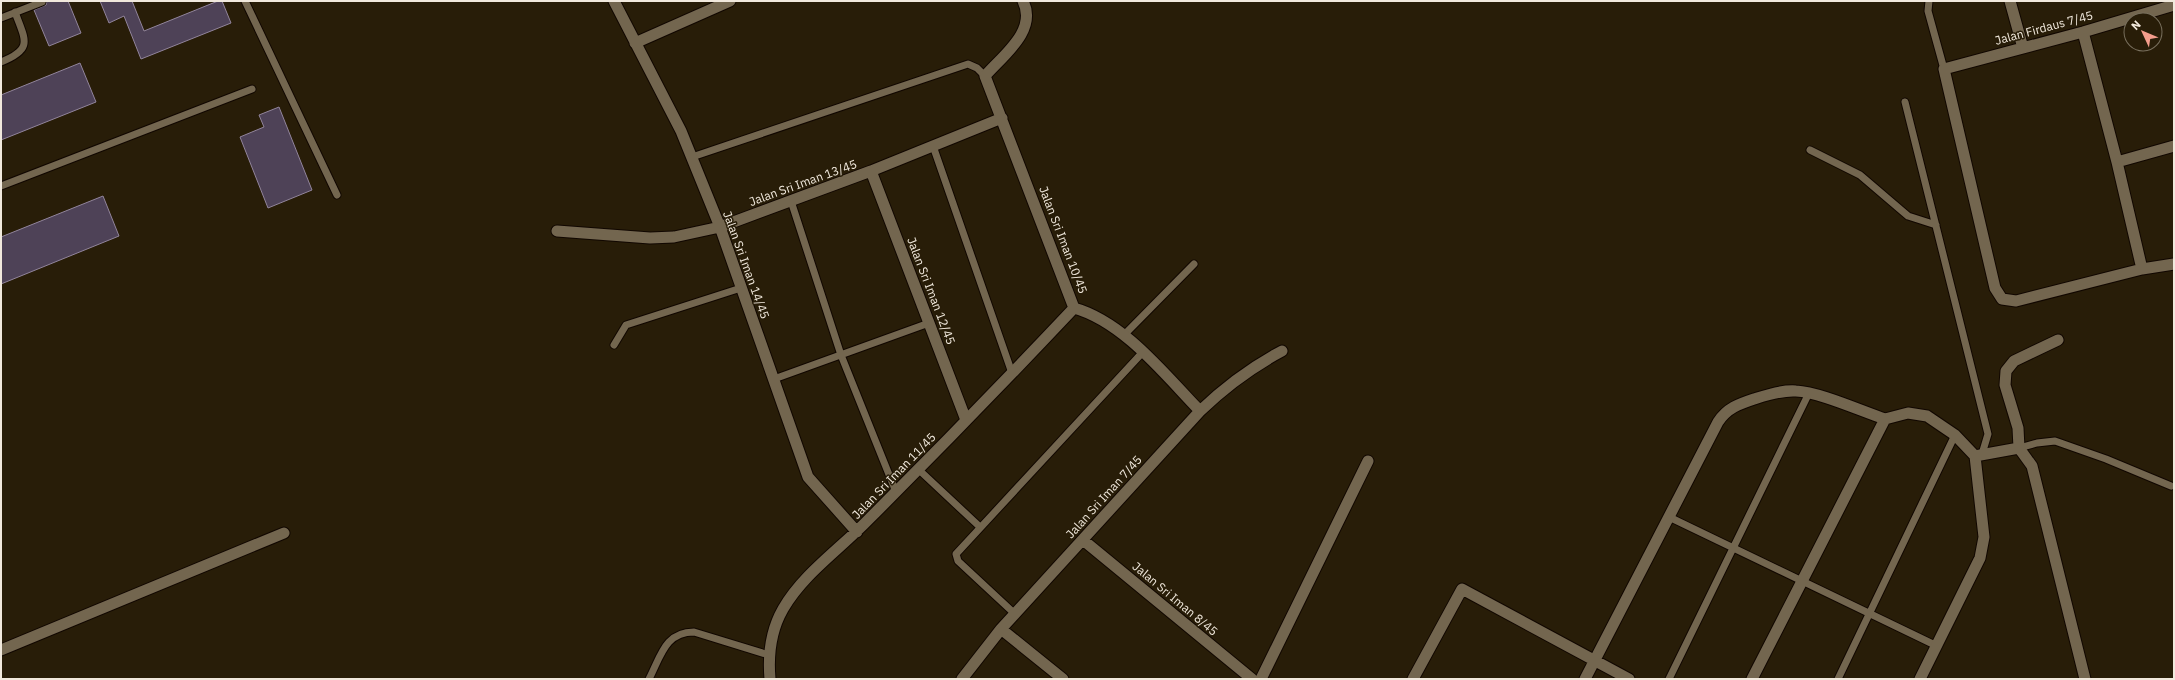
<svg xmlns="http://www.w3.org/2000/svg" width="2175" height="680" viewBox="0 0 2175 680" font-family="'IBM Plex Sans',sans-serif">
  <style>
    .building { fill: #4e4257; stroke: #92859c }
    .lines { fill: none; stroke-linecap: round; stroke-linejoin: round }
    .service-casing { stroke: #110700; stroke-width: 9 }
    .minor-casing { stroke: #110700; stroke-width: 13 }
    .service { stroke: #73664f; stroke-width: 7 }
    .minor { stroke: #73664f; stroke-width: 11 }
    .labels { text-anchor: middle; stroke-width: 3; stroke-linejoin: round; paint-order: stroke }
    .street-label { font-size: 12px; fill: #f1e9dd; stroke: #281d08 }
  </style>
  <rect width="100%" height="100%" fill="#281d08"/>
  <path class="building" d="M47 1H68L81 33 49 46 34 10 46 5Z
    M100 1H132L144 31 218 1H222L231 23 141 59 124 16 109 23Z
    M80 63 96 102 1 140V95Z
    M279 107 312 190 268 208 240 137 264 127 259 115Z
    M103 196 119 236 1 284V237Z"/>
  <g class="lines">
    <g class="service-casing">
      <path id="service" d="M245 1 337 195
        M1929 1 1928 11 1944 69
        M1 18 42 2
        M1 62C34 49 25 40 15 12
        M1905 102 1988 434 1982 454
        M933 146 1012 373
        M1810 150 1860 175 1908 216 1936 225
        M692 157 968 64 977 68 985 76
        M1 186 252 89
        M791 201 841 355 896 492
        M1124 335 1194 264
        M614 345 626 325 741 288
        M774 379 929 323
        M2019 448 2037 443 2055 441 2106 459 2171 486
        M918 469 980 527
        M1669 517 1937 646
        M1015 614 958 561 956 554 1142 353
        M649 679C661 656 665 632 694 632L769 655
        M1669 679 1809 393
        M1838 679 1955 435"/>
    </g>
    <g class="minor-casing">
      <path id="minor" d="M614 1 681 131 720 227 808 477 857 532
        M1023 1C1038 31 1002 56 985 76L1074 308C1124 322 1165 375 1200 411
        M2010 1 2023 48
        M2174 5 2083 32 1944 69 1995 288 2002 299 2016 301 2142 269 2174 264
        M2083 32 2117 162 2142 269
        M635 43 730 1
        M2117 162 2174 146
        M871 171 966 420
        M557 231 650 238 674 237 720 227 871 171 1002 118
        M2019 448 2018 428 2005 385 2006 371 2014 361 2058 340
        M1975 456 2019 448 2032 466 2085 679
        M1083 540 1252 679
        M1001 629 1063 679
        M1 650 284 533
        M770 679C768 656 771 630 783 609 803 574 840 549 868 520 938 450 1007 379 1074 308
        M962 679 1001 629 1200 411C1226 386 1250 368 1282 351
        M1261 679 1368 461
        M1413 679 1462 589 1629 679
        M1585 679 1718 422C1727 408 1739 404 1754 399 1767 395 1782 390 1796 391 1819 392 1861 411 1885 419
        M1752 679 1885 419 1908 413 1927 416 1955 435 1975 456 1984 537 1980 558 1920 679"/>
    </g>
    <use href="#service" class="service"/>
    <use href="#minor" class="minor"/>
  </g>
  <g class="labels">
    <g class="street-label">
      <text transform="translate(2044 28) rotate(-15)" y="4">Jalan Firdaus 7/45</text>
      <text transform="translate(803 183) rotate(-20)" y="4">Jalan Sri Iman 13/45</text>
      <text transform="translate(1063 240) rotate(69)" y="4">Jalan Sri Iman 10/45</text>
      <text transform="translate(746 265) rotate(70)" y="4">Jalan Sri Iman 14/45</text>
      <text transform="translate(931 291) rotate(69)" y="4">Jalan Sri Iman 12/45</text>
      <text transform="translate(894 476) rotate(-46)" y="4">Jalan Sri Iman 11/45</text>
      <text transform="translate(1104 497) rotate(-48)" y="4">Jalan Sri Iman 7/45</text>
      <text transform="translate(1175 599) rotate(40)" y="4">Jalan Sri Iman 8/45</text>
    </g>
  </g>
  <rect width="2175" height="680" fill="none" stroke="#f1e9dd" stroke-width="4"/>
  <g transform="translate(2143 32) rotate(314)"><circle r="19" fill="#281d08" stroke="#786f5d"/>
  <path d="M0-3L7 15L0 10L-7 15Z" fill="#f49d8c"/>
  <text y="-6" font-size="11" font-weight="bold" text-anchor="middle" fill="#f1e9dd">N</text>
  </g>
</svg>
